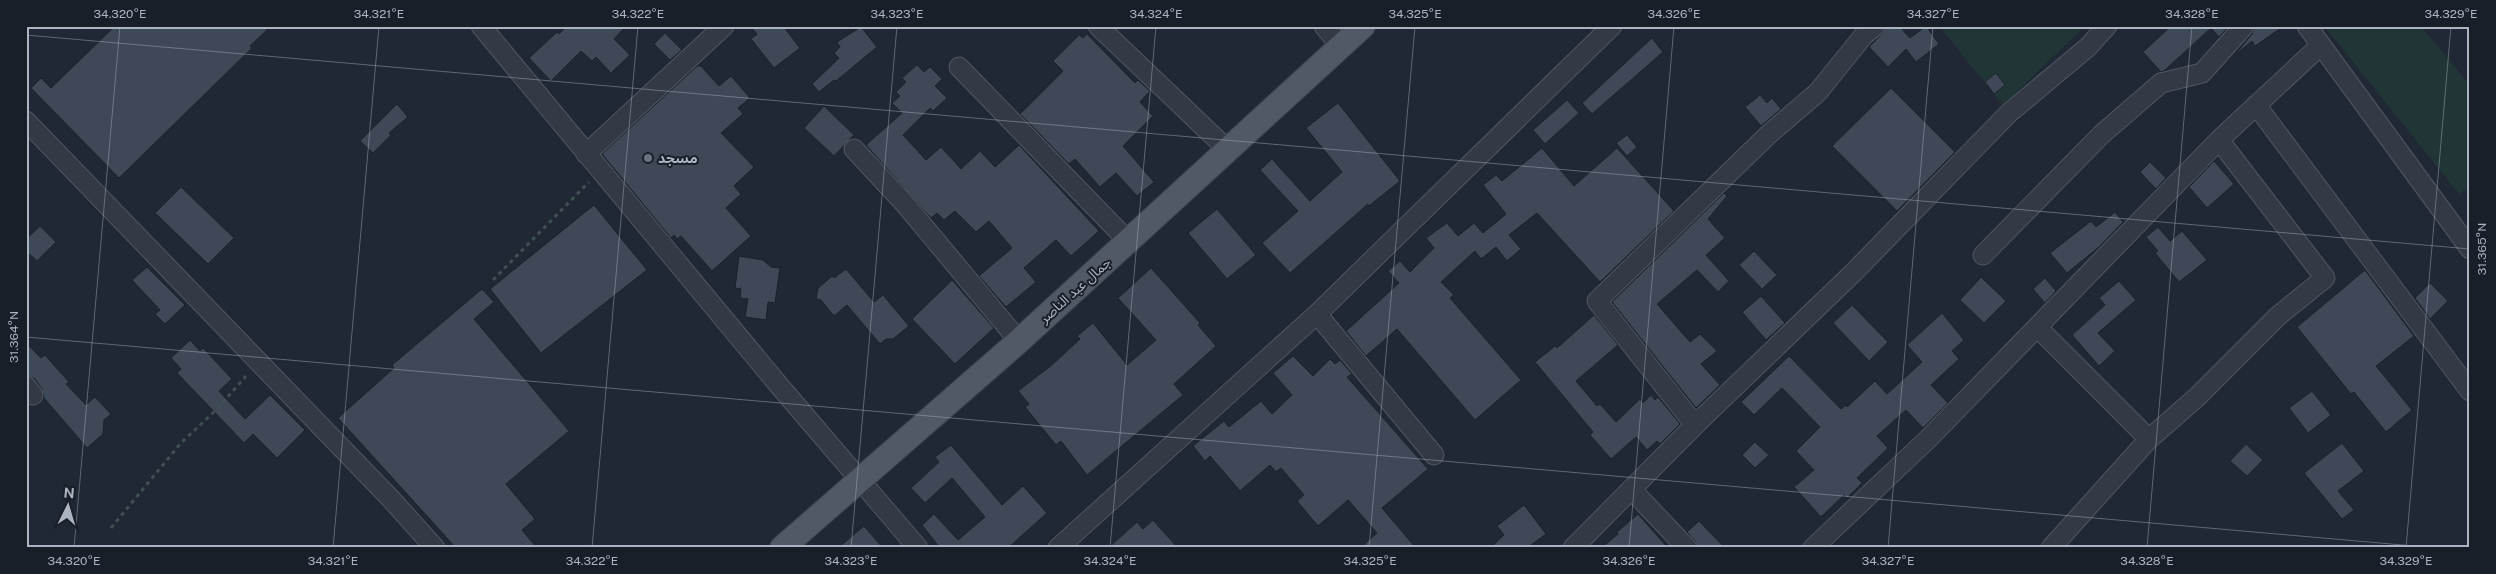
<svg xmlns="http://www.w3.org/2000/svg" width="2496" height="574" viewBox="0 0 2496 574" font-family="'Public Sans','Noto Sans Arabic',sans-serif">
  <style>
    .green { fill: #223536 }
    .building { fill: #3e4857; stroke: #1a212b }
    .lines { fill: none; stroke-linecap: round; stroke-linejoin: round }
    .minor-casing { stroke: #505763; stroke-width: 21 }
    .major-casing { stroke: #3c434e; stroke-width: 26 }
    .path { stroke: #3f5053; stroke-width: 3; stroke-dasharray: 4 4; stroke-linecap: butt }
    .minor { stroke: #333a45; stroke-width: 19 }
    .major { stroke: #505965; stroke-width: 24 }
    .ticks { fill: none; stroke: #acb4c2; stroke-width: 1; stroke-opacity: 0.45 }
    .worship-dot { fill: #6b7280; stroke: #181f29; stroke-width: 2 }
    .labels { text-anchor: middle; stroke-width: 4; stroke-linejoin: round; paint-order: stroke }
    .poi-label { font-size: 14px; font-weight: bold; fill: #acb4c2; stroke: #181f29; text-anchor: start }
    .street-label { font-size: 14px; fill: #acb4c2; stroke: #181f29 }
    .neatline { fill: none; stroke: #acb4c2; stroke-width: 2 }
    .ticks-label { font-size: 12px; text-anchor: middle; fill: #acb4c2 }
  </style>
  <rect width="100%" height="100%" fill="#1f2834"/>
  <path class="green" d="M1939 26H2085L2003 105Z
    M2324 26H2421L2470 85V186L2459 194Z"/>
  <path class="building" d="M115 26H271L250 46 252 48 119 178 31 88 41 78 51 88Z
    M567 26H626L614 39 630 55 611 73 596 57 592 61 581 51 551 81 529 58 557 32 559 34Z
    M750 26H783L800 48 774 68 751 39 757 34Z
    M1886 26H1899L1910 38 1926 26 1939 44 1916 62 1906 49 1888 67 1869 47 1882 34Z
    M2171 26H2229L2219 37 2211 28 2165 70 2161 72 2143 52Z
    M2255 26H2284L2255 46 2252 41 2234 56 2252 34Z
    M861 27 877 47 836 81 834 80 819 92 812 84 839 58 834 53 840 47 837 42Z
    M665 33 682 50 670 60 654 44Z
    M1087 34 1135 83 1138 80 1150 91 1140 102 1153 116 1123 146 1154 182 1137 196 1116 173 1100 187 1075 159 1069 164 1020 114 1063 71 1053 61 1079 35 1083 38Z
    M1652 38 1663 52 1592 114 1582 103Z
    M917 65 924 72 930 67 942 79 935 86 947 98 933 111 930 108 903 135 926 160 941 147 961 169 980 151 995 167 1019 145 1099 231 1071 256 1056 240 1024 268 1036 282 1006 307 979 276 1012 248 989 221 976 232 955 211 944 220 937 213 931 218 866 145 902 113 892 103 900 96 896 92 906 82 902 78Z
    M697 66H701L719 86 731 76 750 98 738 108 743 114 721 133 754 167 734 186 741 194 726 208 751 236 712 271 681 236 677 239 674 235 671 238 602 154Z
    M1996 73 2005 85 1994 94 1985 82Z
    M1891 88 1955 152 1897 211 1832 146Z
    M1760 95 1767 103 1772 98 1781 109 1761 126 1745 107Z
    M1567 100 1579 113 1545 144 1533 130Z
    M1338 103 1400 181 1369 206 1368 204 1290 273 1262 243 1298 211 1260 170 1272 159 1310 201 1342 172 1306 128Z
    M397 104 408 117 389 133 391 135 373 153 360 141Z
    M824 106 854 135 834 156 804 128Z
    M1627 135 1637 147 1627 156 1616 143Z
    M1542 148 1574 186 1617 148 1674 211 1600 282 1537 213 1509 235 1521 249 1507 261 1496 247 1481 259 1475 251 1441 282 1454 295 1450 298 1521 380 1475 420 1397 329 1366 356 1346 331 1399 283 1388 271 1400 261 1410 272 1434 248 1426 238 1447 223 1458 236 1474 223 1483 233 1506 214 1483 185 1496 175 1502 181Z
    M2214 161 2234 184 2207 208 2189 187Z
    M2150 162 2166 178 2156 189 2140 172Z
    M181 187 234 238 208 264 155 213Z
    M1724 193 1727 196 1708 219 1725 238 1706 255 1729 281 1718 292 1697 270 1657 304 1690 342 1700 334 1717 351 1701 364 1720 385 1696 408 1612 302Z
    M594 205 647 270 541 353 490 289Z
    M1217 209 1256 255 1227 279 1188 233Z
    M2115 212 2123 222 2099 247 2067 273 2050 253 2091 221 2096 227Z
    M40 226 56 242 37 261 26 251V239Z
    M2158 227 2170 241 2182 231 2207 260 2179 282 2155 253 2158 251 2146 237Z
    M1754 251 1777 275 1762 289 1739 265Z
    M739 256 763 260 771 267 780 268 775 303 768 302 766 320 745 317 748 299 740 298 741 289 735 288Z
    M147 267 185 305 165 324 155 314 160 310 132 280Z
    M1151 268 1200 323 1198 325 1216 346 1174 384 1183 395 1087 475 1061 441 1056 445 1025 407 1029 404 1018 391 1053 364 1080 339 1077 336 1093 323 1127 365 1156 340 1118 298Z
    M846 269 874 302 883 295 909 326 893 339H886L880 344 847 305 834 316 821 300 816 299 818 288 832 276 834 278Z
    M2365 270 2414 336 2376 366 2412 410 2386 432 2354 392 2351 394 2297 327Z
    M1981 277 2006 301 1984 323 1960 300Z
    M2045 278 2056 291 2045 303 2033 289Z
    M952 280 994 328 955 364 912 319Z
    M2119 281 2136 300 2098 333 2115 351 2099 366 2072 335 2105 305 2099 298Z
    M2430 283 2448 301 2430 319 2415 298Z
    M482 289 494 302 474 319 569 431 506 484 535 519 522 530 537 548H456L338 418 394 368 392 365Z
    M1761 296 1785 323 1766 340 1742 312Z
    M1852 305 1888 342 1869 361 1833 323Z
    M1942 313 1964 340 1952 351 1959 359 1931 385 1948 403 1923 428 1906 410 1877 436 1888 448 1857 478 1862 483 1847 498 1844 495 1821 517 1794 487 1814 470 1796 451 1820 427 1782 388 1754 415 1741 402 1789 356 1841 409 1846 405 1847 407 1875 381 1887 394 1922 362 1907 345Z
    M1594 315 1618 345 1576 381 1597 406 1600 404 1616 422 1640 399 1643 403 1651 395 1655 400 1658 397 1680 424 1660 444 1657 441 1647 450 1636 437 1611 459 1590 435 1593 432 1535 362 1555 346 1557 348Z
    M190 340 200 351 203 348 232 379 219 391 245 419 270 395 305 430 277 458 253 434 244 443 177 373 181 369 171 358Z
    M26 343 41 358 45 355 69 382 66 384 86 405 95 397 111 414 104 420 103 434 87 448 44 398 42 389 35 379 26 375Z
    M1293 356 1313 376 1330 359 1335 364 1340 360 1352 374 1347 377 1428 469 1382 508 1416 548H1360L1377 533 1348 500 1318 526 1297 501 1304 495 1281 468 1276 472 1270 465 1240 491 1210 456 1205 461 1193 446 1224 421 1229 427 1261 401 1272 414 1292 395 1273 373Z
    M2312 391 2331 415 2308 433 2289 408Z
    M1755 442 1769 455 1755 468 1742 455Z
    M2342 443 2364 471 2338 491 2354 510 2342 519 2304 473Z
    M2246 444 2263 460 2247 476 2230 461Z
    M951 445 1002 505 1023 486 1047 513 1008 548H940L922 525 934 514 958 540 985 517 952 478 925 503 911 488 939 462 935 457Z
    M1524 505 1546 534 1527 548H1490L1504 535 1497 526Z
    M1638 514 1668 548H1601L1618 534 1617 532Z
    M1153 520 1178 548H1108L1137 522 1143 529Z
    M1699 521 1725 548H1698L1695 541 1687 532Z
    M864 526 883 548H838Z"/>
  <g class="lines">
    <g class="minor-casing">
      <path id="minor" d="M481 26 777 383 918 548
        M1098 26 1229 151
        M1324 26 1341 47
        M2307 26 2470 249
        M959 67 1129 242
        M2256 105 2470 391
        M26 121 391 499 435 548
        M854 149 905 204 1019 341
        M586 154 724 26
        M1983 255 2102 134 2161 83 2202 73 2244 26
        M1317 314 1434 455
        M2037 327 2149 439
        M26 386 33 395
        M1695 425 1597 301 1768 135 1818 92 1864 35 1875 26
        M1631 489 1687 548
        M1058 548 1317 314 1612 26
        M1573 548 1695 425 1853 273 2009 113 2088 47 2107 26
        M1813 548 1928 439 2219 140 2321 45
        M2051 548 2149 439 2197 397 2278 316 2325 278 2219 140"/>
    </g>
    <g class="major-casing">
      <path id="major" d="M782 548 1019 341 1363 26"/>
    </g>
    <path class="path" d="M493 280 589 182
      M111 528 181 443 217 409 246 376"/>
    <use href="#minor" class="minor"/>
    <use href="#major" class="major"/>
  </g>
  <path class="ticks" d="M26 35 2470 249M26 337 2437 548M74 548 120 26M333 548 379 26M592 548 638 26M851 548 897 26M1110 548 1156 26M1369 548 1415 26M1629 548 1674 26M1888 548 1933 26M2147 548 2192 26M2406 548 2451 26"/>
  <circle class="worship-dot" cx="648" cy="158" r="5"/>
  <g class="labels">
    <g class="poi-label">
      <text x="658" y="163">مسجد</text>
    </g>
    <g class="street-label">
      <text transform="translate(1075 290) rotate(-42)" y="5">جمال عبد الناصر</text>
    </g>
  </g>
  <rect width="2496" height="574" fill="none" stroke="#181f29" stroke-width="55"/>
  <g transform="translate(68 506) rotate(5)" stroke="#181f29" stroke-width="4" paint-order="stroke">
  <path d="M0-4L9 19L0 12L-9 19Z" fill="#acb4c2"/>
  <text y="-8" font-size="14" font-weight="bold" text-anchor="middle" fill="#acb4c2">N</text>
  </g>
  <rect x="28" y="28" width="2440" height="518" class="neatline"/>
  <g class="ticks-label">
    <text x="120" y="18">34.320°E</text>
    <text x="379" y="18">34.321°E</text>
    <text x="638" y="18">34.322°E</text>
    <text x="897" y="18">34.323°E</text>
    <text x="1156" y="18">34.324°E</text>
    <text x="1415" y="18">34.325°E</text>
    <text x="1674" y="18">34.326°E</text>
    <text x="1933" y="18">34.327°E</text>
    <text x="2192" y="18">34.328°E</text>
    <text x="2451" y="18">34.329°E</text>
    <text transform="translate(2482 249) rotate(-90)" y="4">31.365°N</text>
    <text transform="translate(14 337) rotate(-90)" y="4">31.364°N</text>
    <text x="74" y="565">34.320°E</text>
    <text x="333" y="565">34.321°E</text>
    <text x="592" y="565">34.322°E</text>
    <text x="851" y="565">34.323°E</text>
    <text x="1110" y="565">34.324°E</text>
    <text x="1370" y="565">34.325°E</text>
    <text x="1629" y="565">34.326°E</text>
    <text x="1888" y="565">34.327°E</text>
    <text x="2147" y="565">34.328°E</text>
    <text x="2406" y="565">34.329°E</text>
  </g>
</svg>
